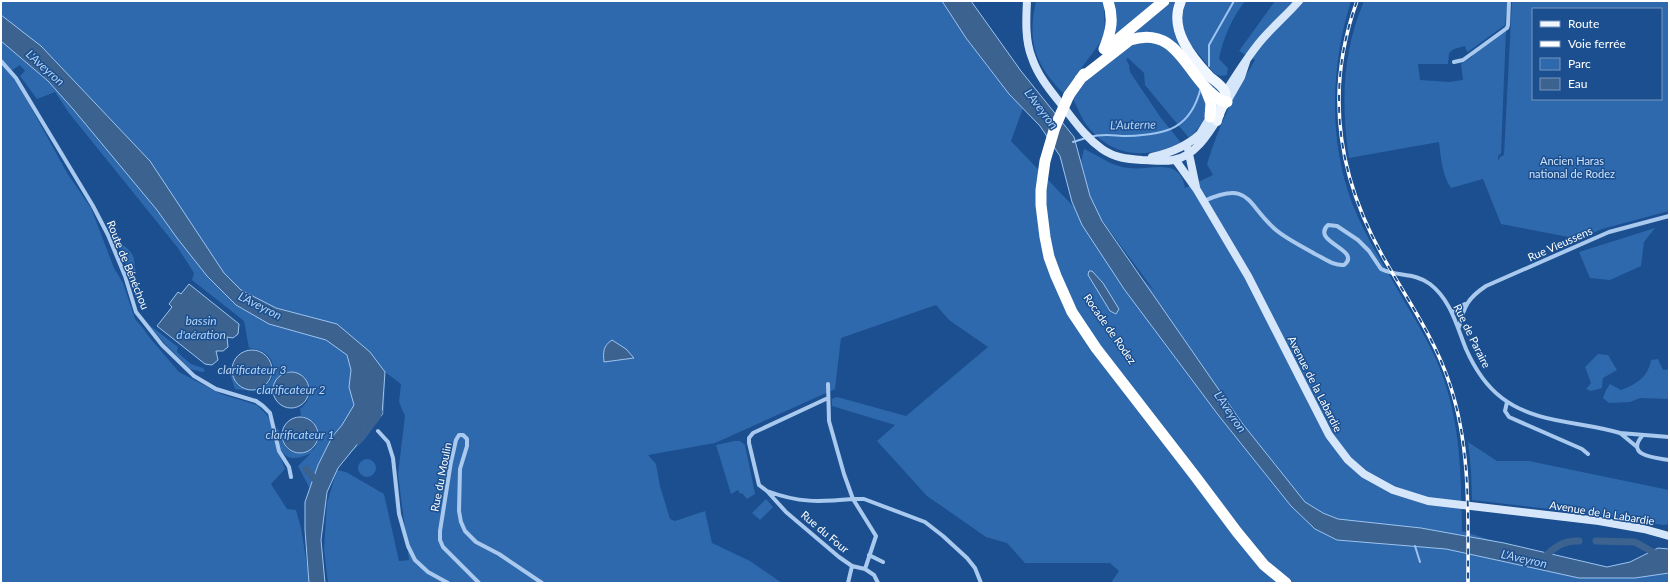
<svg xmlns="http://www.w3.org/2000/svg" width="1670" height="584" viewBox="0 0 1670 584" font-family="Lato,sans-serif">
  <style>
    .green { fill: #2e69ad; fill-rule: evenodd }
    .water { fill: #3c6290; stroke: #9cc4f0 }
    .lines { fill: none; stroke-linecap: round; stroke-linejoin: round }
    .stream { stroke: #9cc4f0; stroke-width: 2 }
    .canal { stroke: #3c6290; stroke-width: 7 }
    .street { stroke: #a9c9ee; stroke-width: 4 }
    .secondary { stroke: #d6e6fa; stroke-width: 8 }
    .primary { stroke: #f0f6ff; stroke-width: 10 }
    .highway { stroke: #fff; stroke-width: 11 }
    .rail-casing { stroke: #fff; stroke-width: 3.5 }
    .rail { stroke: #1b4f8f; stroke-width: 2; stroke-dasharray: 6; stroke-linecap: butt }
    .highway-bridge { stroke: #fff; stroke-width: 11 }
    .labels { text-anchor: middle; stroke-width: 3; stroke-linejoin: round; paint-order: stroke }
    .park-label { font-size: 11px; fill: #cfe3fa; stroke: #1b4f8f }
    .street-label { font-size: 11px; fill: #fff; stroke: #1b4f8f }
    .water-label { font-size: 12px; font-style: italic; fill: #b5d3f5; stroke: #1b4f8f }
  </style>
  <rect width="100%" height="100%" fill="#1b4f8f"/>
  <path class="green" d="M1 1H942C966 38 992 76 1023 108L1011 141 1155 292 1096 212 1083 175 1081 162 1084 149C1099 156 1113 167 1129 168 1150 171 1180 156 1185 188L1213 175 1207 164C1219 125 1234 94 1255 60L1239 51 1275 1H1351C1331 65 1328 139 1352 203 1362 229 1377 254 1391 278 1408 309 1429 339 1442 374 1461 426 1461 477 1462 531L1611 577 1669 570V583H1111L1119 571 1110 563H1025L1007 543 986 537 927 496 877 441 895 425 832 406V399L837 397 906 416 988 347 949 320 936 305 841 338 835 389 715 443 648 455 656 464 660 486 670 519 675 521 705 511 712 543 750 561 782 583H328L324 549 327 503 337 470 346 472 384 494 399 561 409 560 398 474 405 416 399 402 401 384 385 372 384 413 364 440 311 491 298 466 311 453C286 466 278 453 277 428 282 433 280 437 283 443 289 456 303 455 314 449 323 435 318 419 301 416L300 409C319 394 310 373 288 371 277 376 273 381 272 393L235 389 229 371 232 368C233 403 282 394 272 362 268 352 258 349 249 348L244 321 192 280 194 273 178 248 69 113 55 92 37 99 20 76 25 71 20 65 11 71 67 173 91 208 114 268 123 283 135 319 142 327 150 338 179 372 221 394 257 405 266 414 271 421 274 440 285 469 271 484 287 509 296 510 301 528 310 583H1Z
    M1036 1H1104L1108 9 1104 10 1105 36 1063 93C1035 64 1027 42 1036 1Z
    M1110 1H1158L1112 38Z
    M1171 1H1178L1188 54 1220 94 1219 95 1175 44 1131 35Z
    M1185 1H1245C1232 18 1223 38 1219 59L1228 68 1227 75 1221 76 1215 74 1191 45 1184 31 1181 18Z
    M1364 1H1507L1505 25 1469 51 1467 52 1465 46 1454 49 1449 53 1448 64H1418L1420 80 1449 82 1463 80 1461 64 1472 57 1475 52 1506 30 1501 153 1498 156V161L1500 157 1504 155 1512 1H1669V211L1602 229 1579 239 1501 224 1483 179 1451 188C1442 174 1441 159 1439 142L1349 158C1341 103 1342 53 1364 1ZM1533 9H1661V99H1533Z
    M1132 42 1164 43 1204 92 1210 103C1205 118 1201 127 1189 138L1145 85 1144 73 1128 58 1126 59 1129 65 1130 72 1161 118 1179 140 1180 143C1146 160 1110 157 1086 124 1081 117 1077 107 1073 99L1089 77Z
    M1655 228 1644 242 1641 266 1610 280 1590 278 1579 252Z
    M118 242C124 245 133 252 134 259 135 265 134 267 137 273L132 275 129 272 118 245Z
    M148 324 178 347 177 352 191 364 203 368 205 371 202 372 190 369 166 345Z
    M1598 354 1608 355 1617 370 1603 378 1602 388 1591 391 1586 389 1591 383 1585 367Z
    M1658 359 1663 370 1669 369V399L1640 398 1630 402 1609 403 1603 398 1606 390 1610 384 1621 390C1637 384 1648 377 1651 360Z
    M735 441H740L745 445 755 494 747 499 742 493 740 494 738 490 731 494 717 448 716 445Z
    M1468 442 1497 461H1529L1669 490V524L1663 525 1592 514 1472 500 1471 470Z
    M358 468a9 9 0 1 1 18 0a9 9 0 1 1-18 0Z
    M766 499 773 507 760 520 752 513Z"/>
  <path class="water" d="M942 1H971L1021 71 1074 137 1090 196 1102 221 1242 423 1305 502 1323 513 1338 519 1421 528 1504 543 1607 567 1630 562 1658 548 1669 549V573L1635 578H1579L1446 549 1337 540 1315 529 1291 506 1219 416 1124 289 1082 225 1072 202 1060 156 1040 126 1009 94 966 38Z
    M1 15 41 46 150 161 224 273 241 290 276 308 337 324 370 352 385 372 382 415 376 420 373 419 362 431 364 436 338 468 327 492 321 540 325 583H309L305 530V502L318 465 332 437 342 425 354 405 349 387 351 370 347 355 326 340 269 324 236 305 207 276 177 238 157 210 73 109 48 81 1 41Z
    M1089 271H1092L1103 283 1119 309 1116 314 1110 311 1088 275Z
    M189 284 239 324 238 334 233 338 227 337 228 347 223 351H216L218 360 212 365 205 364 157 326 172 307 169 304 178 292 181 294Z
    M612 340 626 349 634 358 604 362C603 352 603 346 612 340Z
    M232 370a20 20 0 1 1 40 0a20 20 0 1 1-40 0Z
    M273 390a18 18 0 1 1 36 0a18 18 0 1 1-36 0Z
    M282 435a18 18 0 1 1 36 0a18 18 0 1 1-36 0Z"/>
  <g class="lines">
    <path class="stream" d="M1209 66V45L1234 1
      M1091 137C1103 133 1115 136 1127 136 1166 135 1191 129 1201 87
      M1073 142 1086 138
      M1415 546 1420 562"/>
    <path class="canal" d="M358 441 377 417 379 412
      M306 469 319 484
      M1596 541 1635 542 1658 555
      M1541 560C1553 549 1562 540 1579 541"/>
    <path class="street" d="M1 61 16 78 93 206 108 235 125 276 136 312 144 322 162 345 194 376 216 389 256 401 263 406 270 413 279 451 289 467 291 477
      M1454 62 1463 60 1507 28 1508 25 1509 1
      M1204 201C1251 180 1246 204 1276 230 1288 240 1302 246 1315 254 1324 258 1333 266 1344 265 1363 250 1310 242 1328 225L1337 226 1358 240 1369 251 1381 269C1397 277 1414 272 1430 284 1451 300 1457 327 1466 349 1474 367 1486 386 1502 398 1536 424 1581 421 1620 433
      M1452 312 1465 304
      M1459 327C1464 306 1468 298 1486 286L1609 232 1669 216
      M828 384 829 421 844 474 853 499H864L925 522 943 536 967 558 975 568 981 583
      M828 398 753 433 749 438V443L759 485 767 491 786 512 839 557 852 566 865 569 874 575 878 583
      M1507 402 1505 411 1509 417 1582 449 1588 454
      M378 431 388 442 393 458 399 514 408 546 415 560 428 572 448 583
      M1643 435C1624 456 1656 458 1669 460
      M1637 447 1620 433 1669 437
      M767 491C799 503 819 502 853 499L876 536 865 569
      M869 555 883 562
      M479 583 443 547 440 540V531L451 462 456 440 459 435H463L467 439V446L460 469 459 511 461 522 465 531 476 542 499 554 542 583
      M848 583 852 566"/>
    <path class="secondary" d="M1027 1C1026 20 1025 41 1032 58 1038 76 1050 90 1061 104 1074 120 1085 137 1102 149 1115 158 1127 159 1142 160 1152 160 1163 162 1173 160 1195 157 1209 133 1220 115
      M1225 105 1241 77 1247 59
      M1188 149 1196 187
      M1152 157C1170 153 1186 147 1200 134 1219 103 1236 72 1259 43 1271 28 1286 16 1299 1
      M1177 159V162L1197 190 1248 276 1329 435 1348 460 1364 474 1393 490 1428 501 1599 521 1644 529 1669 536"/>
    <path class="primary" d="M1181 1C1168 29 1192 58 1210 77 1215 81 1223 86 1225 92 1228 100 1218 112 1217 121"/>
    <path class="highway" d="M1111 45 1164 1
      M1104 49C1111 32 1114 19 1108 1
      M1080 79 1130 40C1174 26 1184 67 1209 91 1215 96 1219 101 1227 102
      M1206 90 1211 103 1210 117
      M1069 95 1084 74
      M1055 127 1045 161 1041 190V205L1045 237 1049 257 1056 276 1072 312 1096 348 1195 476 1237 532 1264 565 1286 583"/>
    <g class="rail-casing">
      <path id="rail" d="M1357 1C1325 89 1337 174 1382 255 1406 298 1435 338 1450 385 1471 448 1468 517 1468 583"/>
    </g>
    <use href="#rail" class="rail"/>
    <path class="highway-bridge" d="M1055 127 1069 95"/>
  </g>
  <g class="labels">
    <g class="park-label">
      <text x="1572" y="165">Ancien Haras<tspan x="1572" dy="13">national de Rodez</tspan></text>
    </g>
    <g class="street-label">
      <text transform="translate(1560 244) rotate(-24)" y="4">Rue Vieussens</text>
      <text transform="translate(128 265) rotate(68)" y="4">Route de Bénéchou</text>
      <text transform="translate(1110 329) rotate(55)" y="4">Rocade de Rodez</text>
      <text transform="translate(1472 336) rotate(64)" y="4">Rue de Paraire</text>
      <text transform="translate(1315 384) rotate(63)" y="4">Avenue de la Labardie</text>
      <text transform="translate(441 477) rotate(-79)" y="4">Rue du Moulin</text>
      <text transform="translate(1602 513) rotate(9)" y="4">Avenue de la Labardie</text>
      <text transform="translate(825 532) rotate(40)" y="4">Rue du Four</text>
    </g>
    <g class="water-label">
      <text transform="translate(45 68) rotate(42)" y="4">L'Aveyron</text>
      <text transform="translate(1041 109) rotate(53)" y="4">L'Aveyron</text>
      <text transform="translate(1133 125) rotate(-1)" y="4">L'Auterne</text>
      <text transform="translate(260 306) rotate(27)" y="4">L'Aveyron</text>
      <text x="201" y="325">bassin<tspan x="201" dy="14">d'aération</tspan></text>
      <text x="252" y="374">clarificateur 3</text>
      <text x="291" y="394">clarificateur 2</text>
      <text transform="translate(1230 412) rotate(56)" y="4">L'Aveyron</text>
      <text x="300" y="439">clarificateur 1</text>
      <text transform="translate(1524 559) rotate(13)" y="4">L'Aveyron</text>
    </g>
  </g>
  <rect width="1670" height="584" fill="none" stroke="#ffffff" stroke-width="4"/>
  <rect x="1532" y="8" width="130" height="92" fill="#1b4f8f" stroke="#7695bc"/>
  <rect x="1540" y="21" width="20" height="6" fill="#f0f6ff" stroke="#7695bc"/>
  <text x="1568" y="28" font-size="12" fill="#ffffff">Route</text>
  <rect x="1540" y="41" width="20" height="6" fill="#ffffff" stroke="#7695bc"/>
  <text x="1568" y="48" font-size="12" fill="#ffffff">Voie ferrée</text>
  <rect x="1540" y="58" width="20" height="12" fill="#2e69ad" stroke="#7695bc"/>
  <text x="1568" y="68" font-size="12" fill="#ffffff">Parc</text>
  <rect x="1540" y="78" width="20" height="12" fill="#3c6290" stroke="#7695bc"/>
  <text x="1568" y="88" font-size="12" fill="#ffffff">Eau</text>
</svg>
